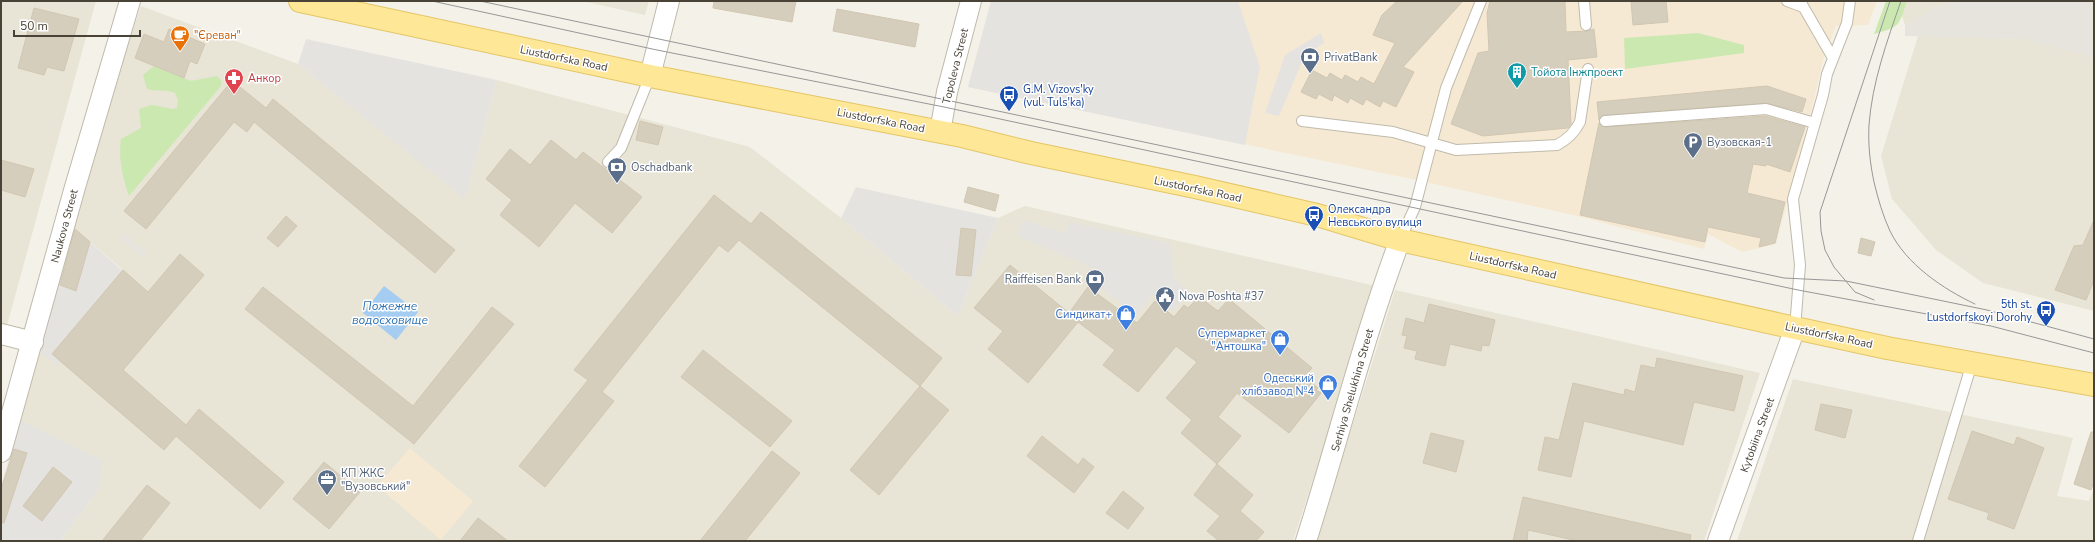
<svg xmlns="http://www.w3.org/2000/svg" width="2095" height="542" viewBox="0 0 2095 542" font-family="'Nunito Sans',sans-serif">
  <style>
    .residential { fill: #e8e4d6 }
    .commercial { fill: #f6e9d3 }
    .industrial { fill: #e7e3dd }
    .green { fill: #cce8b1 }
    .parking { fill: #e5e3e0 }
    .water { fill: #a4cdf1 }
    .building { fill: #d6cebd; stroke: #d1c6b1 }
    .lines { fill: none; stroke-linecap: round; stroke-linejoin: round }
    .lane-casing { stroke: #c0baab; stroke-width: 12 }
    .street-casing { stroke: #c0baab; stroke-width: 22 }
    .primary-casing { stroke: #e4c666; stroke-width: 24 }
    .lane { stroke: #fff; stroke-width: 10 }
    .street { stroke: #fff; stroke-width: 20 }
    .primary { stroke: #fee797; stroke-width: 22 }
    .tram { stroke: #979797; stroke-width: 1 }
    .labels { text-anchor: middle; stroke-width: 3; stroke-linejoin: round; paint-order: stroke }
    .food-label { font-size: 11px; fill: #c56008; stroke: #fff; text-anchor: start }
    .service-label { font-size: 11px; fill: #4e5e75; stroke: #fff; text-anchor: start }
    .street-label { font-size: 11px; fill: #484237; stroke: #fff }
    .culture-label { font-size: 11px; fill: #0d838f; stroke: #fff; text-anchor: start }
    .health-label { font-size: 11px; fill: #be3a42; stroke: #fff; text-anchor: start }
    .transit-label { font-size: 11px; fill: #164399; stroke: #fff; text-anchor: start }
    .shop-label { font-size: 11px; fill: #366cbe; stroke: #fff; text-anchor: end }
    .water-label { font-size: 12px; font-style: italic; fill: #2f74b4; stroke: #fff }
  </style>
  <rect width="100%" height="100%" fill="#f4f1e8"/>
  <path class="residential" d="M1 1H96L6 329 1 328Z
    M582 1H649L645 15Z
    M1907 1H1948L1905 25 1902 16Z
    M141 6 298 64 465 198 497 80 750 147 841 218 958 316 998 218 1025 206 1376 286 1293 541H60L98 491 20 420 31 346 123 270 68 223Z
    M1918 36 2023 39 2094 57V311L1983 283 1936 250 1892 199 1881 156Z
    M1395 290 1760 373 1704 541H1316Z
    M1793 379 2073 438 2057 496 2089 501 2094 488V541H1737Z"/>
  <path class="commercial" d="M991 1H1877L1868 25 1836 26 1823 60 1814 100 1776 244 1742 252 1708 234 1704 249 1577 216 1421 181 968 87Z
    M410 448 473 501 441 540 377 486Z"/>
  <path class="industrial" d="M1948 1H2094V57L2023 39 1905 36V25Z
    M124 233 148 253 143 258 119 239Z"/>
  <path class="green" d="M1886 1H1907C1899 26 1900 27 1874 34Z
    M1698 33 1744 45V53L1625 69 1624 38Z
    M154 66 191 81 217 76 221 80V86L129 196C123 179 118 157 121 139L141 128 139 109 152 105 173 109 177 108 178 100 175 93C165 89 157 92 147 89L143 75Z"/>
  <path class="parking" d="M991 1H1238L1260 67 1245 145 968 87Z
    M1321 33 1324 43 1305 55 1279 116 1265 113 1285 55Z
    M306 39 497 80 465 199 298 64Z
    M856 187 998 218 958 316 841 218Z
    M1023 220 1065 233 1069 222 1169 243 1174 278 1189 292 1173 311 1153 295 1137 314 1101 288 1088 281 1095 269 1018 236Z
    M68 223 132 279 58 366 31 346Z
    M20 420 103 461 98 491 60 541H1V487Z"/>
  <path class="water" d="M384 286 418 312 396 340 363 313Z"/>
  <path class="building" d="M714 1H796L792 22 713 8Z
    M1397 1H1463L1403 67 1414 72 1396 107 1383 101 1380 107 1366 99 1363 105 1350 98 1348 103 1334 95 1332 101 1319 94 1316 99 1301 92 1312 70 1327 78 1330 73 1342 80 1345 75 1358 82 1361 77 1374 84 1395 43 1373 35 1382 15Z
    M1490 1H1565L1566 32 1587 31 1594 29 1597 57 1568 60 1571 124 1568 128 1483 136 1451 124 1478 53 1489 51 1487 13Z
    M1631 1H1666L1668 22 1633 25Z
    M34 8 79 19 64 71 47 67 44 75 18 68Z
    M837 9 919 24 915 47 833 31Z
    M169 29 205 44 197 64 190 61 184 78 135 58 144 34 164 42Z
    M230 83H235L266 108 273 99 455 250 435 273 254 122 247 132 234 122 146 229 124 211Z
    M1767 86 1806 99 1802 112 1766 103 1605 115 1599 120 1597 102Z
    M1765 116 1805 127 1790 172 1766 164V166L1753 164 1747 193 1785 202 1775 243 1759 247 1761 238 1708 227 1705 242 1580 215 1599 123 1605 127Z
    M640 121 663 127 658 145 636 140Z
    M551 140 576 160 583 152 642 197 612 233 575 203 539 247 500 215 512 200 486 179 510 149 530 165Z
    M1 160 34 169 25 197 1 190Z
    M968 187 999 195 995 211 964 202Z
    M714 195 751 224 761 212 942 358 920 386 739 240 728 252 719 245 602 392 614 401 545 487 519 466 588 380 574 370Z
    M286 216 297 226 278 247 267 238Z
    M2094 220V280L2086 300 2055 290 2074 246 2083 245Z
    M961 228 976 230 971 276 956 275Z
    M75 229 90 242 76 291 60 285Z
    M1861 238 1875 242 1871 256 1858 253Z
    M180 254 204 275 123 370 186 425 199 409 284 482 260 509 176 436 164 450 52 354 123 270 148 292Z
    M1010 265 1069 313 1088 287 1137 323 1155 301 1174 317 1184 305 1188 308 1199 297 1218 311 1229 299 1312 368 1304 377 1318 388 1316 390 1321 393 1289 433 1237 393 1218 417 1241 436 1217 464 1181 433 1192 420 1166 398 1197 362 1176 346 1138 392 1103 365 1115 350 1078 322 1028 383 988 349 1003 331 974 308Z
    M263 287 413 406 492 307 514 324 414 444 245 309Z
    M1429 304 1495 320 1489 346 1482 345 1481 351 1450 344 1445 366 1415 359 1417 351 1404 348 1407 336 1402 335 1406 318 1424 323Z
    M703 350 792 421 770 447 681 377Z
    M1657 358 1743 376 1734 411 1694 402 1683 445 1584 421 1571 477 1538 470 1545 437 1559 440 1573 383 1624 395 1625 389 1635 392 1641 365 1655 368Z
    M920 386 949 410 879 495 850 470Z
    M1821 404 1852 410 1845 438 1815 430Z
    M1972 431 2014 445 2017 437 2044 448 2014 529 1987 519 1989 513 1948 499Z
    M2091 432H2094V482L2091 490 2074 484Z
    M1431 433 1464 441 1456 472 1423 463Z
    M1042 436 1078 465 1083 458 1094 467 1074 493 1027 456Z
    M14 449 27 453 4 523H1V489Z
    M772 451 800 473 745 541H700Z
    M324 462 360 492 329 529 293 499Z
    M1217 464 1253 495 1240 511 1264 532 1256 541H1219L1207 531 1220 516 1194 495Z
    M53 467 72 482 42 521 23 506Z
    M147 485 170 503 140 541H102Z
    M1123 491 1144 508 1128 529 1106 513Z
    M1523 497 1691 535 1690 541H1578L1528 530 1527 541H1513Z
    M478 518 508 541H460Z"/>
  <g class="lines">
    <g class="lane-casing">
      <path id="lane" d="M1584 1 1586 25
        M1787 1 1803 7
        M1800 1 1833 58
        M1302 121 1393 132 1456 150 1557 145C1568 139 1574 133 1580 122L1588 69
        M1605 121 1766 109 1815 123
        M608 162 621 148 650 76
        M1400 240 1415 207 1446 88 1481 1
        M1795 328 1800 265 1793 199 1823 95 1827 74 1847 23 1850 1
        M1918 541 1972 363"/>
    </g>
    <g class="street-casing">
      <path id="street" d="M650 76 669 1
        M940 132 947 92 971 1
        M1 334 33 342
        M1 452 75 187 130 1
        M1306 541C1338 441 1363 338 1400 240
        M1718 541 1795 328"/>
    </g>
    <g class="primary-casing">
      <path id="primary" d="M300 1 650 76 962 136 1031 153 1195 187 1317 215 1400 240 1795 328 1887 348 2094 385"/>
    </g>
    <use href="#lane" class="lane"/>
    <use href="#street" class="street"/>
    <use href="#primary" class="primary"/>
    <path class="tram" d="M432 1 657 50 944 107 1798 290 1991 326 2094 353
      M480 1 1784 278 1846 281 1987 310 2094 339
      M1901 1C1887 41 1872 83 1869 125 1868 145 1870 163 1874 182 1878 199 1883 216 1890 231 1906 264 1943 289 1975 304
      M1874 300 1855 292 1834 267 1825 250 1821 231 1820 212 1890 1"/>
  </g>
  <defs>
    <g id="cafe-pin" transform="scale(1)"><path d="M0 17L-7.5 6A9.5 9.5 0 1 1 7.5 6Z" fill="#e8710a" stroke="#fff"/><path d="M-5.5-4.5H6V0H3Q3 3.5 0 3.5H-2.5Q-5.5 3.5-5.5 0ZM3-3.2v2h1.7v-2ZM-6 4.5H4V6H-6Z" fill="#fff"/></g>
    <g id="bank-pin" transform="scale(1)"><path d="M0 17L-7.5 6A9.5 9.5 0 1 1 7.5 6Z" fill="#5c6f8a" stroke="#fff"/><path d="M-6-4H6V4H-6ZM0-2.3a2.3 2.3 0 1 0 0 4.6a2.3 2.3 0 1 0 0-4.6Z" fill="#fff"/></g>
    <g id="building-pin" transform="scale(1)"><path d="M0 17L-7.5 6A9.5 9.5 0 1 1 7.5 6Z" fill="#0f9aa8" stroke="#fff"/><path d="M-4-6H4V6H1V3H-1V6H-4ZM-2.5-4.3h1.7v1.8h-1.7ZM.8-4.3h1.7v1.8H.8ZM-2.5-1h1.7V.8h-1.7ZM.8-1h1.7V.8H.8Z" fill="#fff"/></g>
    <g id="pharmacy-pin" transform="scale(1)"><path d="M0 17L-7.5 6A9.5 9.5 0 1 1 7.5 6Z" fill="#e0444e" stroke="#fff"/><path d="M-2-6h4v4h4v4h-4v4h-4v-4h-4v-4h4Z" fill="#fff"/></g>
    <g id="bus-pin" transform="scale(1)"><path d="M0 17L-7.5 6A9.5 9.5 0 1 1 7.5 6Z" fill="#1a4fb4" stroke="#fff"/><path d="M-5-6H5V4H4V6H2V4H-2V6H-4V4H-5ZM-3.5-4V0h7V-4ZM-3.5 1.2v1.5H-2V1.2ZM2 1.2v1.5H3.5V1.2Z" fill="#fff"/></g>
    <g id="parking-pin" transform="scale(1)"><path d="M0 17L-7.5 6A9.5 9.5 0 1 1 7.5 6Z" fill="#5c6f8a" stroke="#fff"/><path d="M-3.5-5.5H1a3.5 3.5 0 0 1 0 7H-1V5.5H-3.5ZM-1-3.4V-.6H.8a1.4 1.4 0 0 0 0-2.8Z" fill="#fff"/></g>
    <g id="civic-pin" transform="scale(1)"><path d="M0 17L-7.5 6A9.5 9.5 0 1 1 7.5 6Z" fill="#5c6f8a" stroke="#fff"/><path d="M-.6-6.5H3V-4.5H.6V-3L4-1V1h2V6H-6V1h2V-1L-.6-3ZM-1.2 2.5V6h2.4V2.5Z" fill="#fff"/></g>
    <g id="shop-pin" transform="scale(1)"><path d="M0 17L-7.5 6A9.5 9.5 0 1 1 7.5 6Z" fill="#3f7fe0" stroke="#fff"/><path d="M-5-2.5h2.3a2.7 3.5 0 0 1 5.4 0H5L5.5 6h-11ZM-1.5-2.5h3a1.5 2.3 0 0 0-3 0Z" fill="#fff"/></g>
    <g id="office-pin" transform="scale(1)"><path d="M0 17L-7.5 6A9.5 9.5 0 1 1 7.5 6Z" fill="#5c6f8a" stroke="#fff"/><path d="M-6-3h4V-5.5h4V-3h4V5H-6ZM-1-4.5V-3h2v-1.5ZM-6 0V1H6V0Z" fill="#fff"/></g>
  </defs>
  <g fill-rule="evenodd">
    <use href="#cafe-pin" x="180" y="35"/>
    <use href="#bank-pin" x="1310" y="57"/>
    <use href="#building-pin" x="1517" y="72"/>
    <use href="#pharmacy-pin" x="234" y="78"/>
    <use href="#bus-pin" x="1009" y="95"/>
    <use href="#parking-pin" x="1693" y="142"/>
    <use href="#bank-pin" x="617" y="167"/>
    <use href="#bus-pin" x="1314" y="215"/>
    <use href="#bank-pin" x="1095" y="279"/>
    <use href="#civic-pin" x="1165" y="296"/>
    <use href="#bus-pin" x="2046" y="310"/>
    <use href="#shop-pin" x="1126" y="314"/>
    <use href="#shop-pin" x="1280" y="339"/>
    <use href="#shop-pin" x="1328" y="384"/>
    <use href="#office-pin" x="327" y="479"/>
  </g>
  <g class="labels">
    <g class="food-label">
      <text x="194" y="39">"Єреван"</text>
    </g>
    <g class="service-label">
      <text x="1324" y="61">PrivatBank</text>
      <text x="1707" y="146">Вузовская-1</text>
      <text x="631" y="171">Oschadbank</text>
      <text x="1081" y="283" text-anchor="end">Raiffeisen Bank</text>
      <text x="1179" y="300">Nova Poshta #37</text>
      <text x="341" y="477">КП ЖКС<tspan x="341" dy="13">"Вузовський"</tspan></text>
    </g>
    <g class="street-label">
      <text transform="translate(564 58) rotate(12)" y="4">Liustdorfska Road</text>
      <text transform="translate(955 66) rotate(-76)" y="4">Topoleva Street</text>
      <text transform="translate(881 120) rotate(11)" y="4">Liustdorfska Road</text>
      <text transform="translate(1198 189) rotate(12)" y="4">Liustdorfska Road</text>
      <text transform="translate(64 226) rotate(-75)" y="4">Naukova Street</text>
      <text transform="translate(1513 265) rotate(13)" y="4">Liustdorfska Road</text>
      <text transform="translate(1829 335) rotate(12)" y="4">Liustdorfska Road</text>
      <text transform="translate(1352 390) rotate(-74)" y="4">Serhiya Shelukhina Street</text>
      <text transform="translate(1757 435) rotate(-70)" y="4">Kytobiina Street</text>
    </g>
    <g class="culture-label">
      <text x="1531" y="76">Тойота Інжпроект</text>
    </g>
    <g class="health-label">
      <text x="248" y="82">Анкор</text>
    </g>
    <g class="transit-label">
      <text x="1023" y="93">G.M. Vizovs'ky<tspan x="1023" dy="13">(vul. Tuls'ka)</tspan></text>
      <text x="1328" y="213">Олександра<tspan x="1328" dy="13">Невського вулиця</tspan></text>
      <text x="2032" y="308" text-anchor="end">5th st.<tspan x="2032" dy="13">Lustdorfskoyi Dorohy</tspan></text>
    </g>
    <g class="shop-label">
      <text x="1112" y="318">Синдикат+</text>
      <text x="1266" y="337">Супермаркет<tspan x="1266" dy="13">"Антошка"</tspan></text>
      <text x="1314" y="382">Одеський<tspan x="1314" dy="13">хлібзавод №4</tspan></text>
    </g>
    <g class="water-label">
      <text x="390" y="310">Пожежне<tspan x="390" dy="14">водосховище</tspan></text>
    </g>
  </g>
  <rect width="2095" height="542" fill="none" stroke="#484237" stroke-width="4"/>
  <path d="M14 30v6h126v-6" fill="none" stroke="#484237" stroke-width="2"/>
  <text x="20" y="30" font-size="12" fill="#484237" stroke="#ffffff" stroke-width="3" paint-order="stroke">50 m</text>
</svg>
